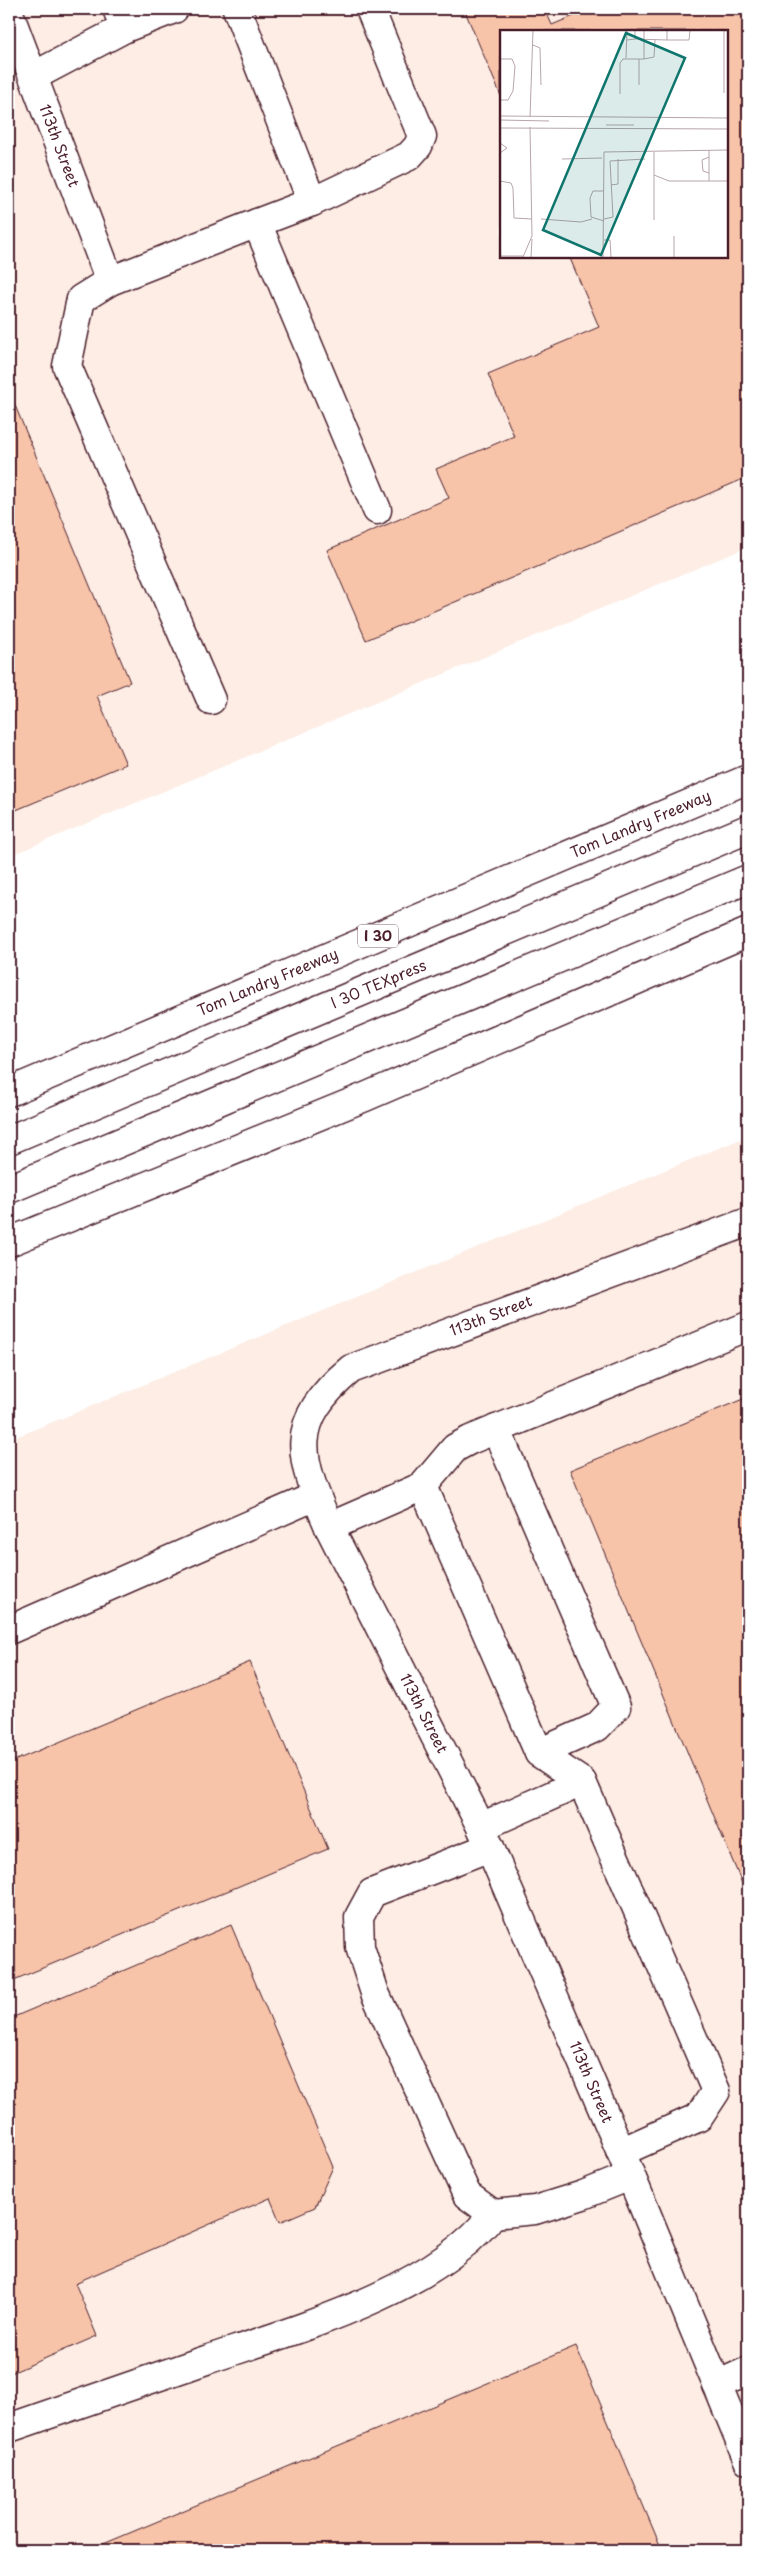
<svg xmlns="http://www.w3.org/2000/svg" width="757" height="2559" viewBox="0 0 757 2559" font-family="'Playpen Sans',sans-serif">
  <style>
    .built { fill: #fdede5; fill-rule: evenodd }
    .building { fill: #f7c3a9; stroke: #4a1f2b }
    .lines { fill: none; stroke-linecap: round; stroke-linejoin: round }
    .minor-casing { stroke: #4a1f2b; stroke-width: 31 }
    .highway-casing { stroke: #4a1f2b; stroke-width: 31 }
    .minor { stroke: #fff; stroke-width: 28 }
    .highway { stroke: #fff; stroke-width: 28 }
    .labels { text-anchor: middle; stroke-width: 5; stroke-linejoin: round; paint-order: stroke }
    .shield { fill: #fff; stroke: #80626b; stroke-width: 1 }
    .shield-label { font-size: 14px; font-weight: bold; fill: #4a1f2b }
    .street-label { font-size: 15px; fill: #4a1f2b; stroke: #fff }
    .inset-road { fill: none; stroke: #b7a5aa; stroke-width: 1 }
    .view { fill: #0f766e; fill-opacity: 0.15; stroke: #0f766e; stroke-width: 2.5 }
    .inset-edge { fill: none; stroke: #4a1f2b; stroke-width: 2.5 }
  </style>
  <rect width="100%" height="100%" fill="#fff"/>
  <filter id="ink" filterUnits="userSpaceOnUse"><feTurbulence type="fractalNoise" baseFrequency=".02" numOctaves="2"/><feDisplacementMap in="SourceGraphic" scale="10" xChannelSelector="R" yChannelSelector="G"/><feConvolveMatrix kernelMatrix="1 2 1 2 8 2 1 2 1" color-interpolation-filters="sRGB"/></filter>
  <g filter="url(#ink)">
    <path class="built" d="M9 9H748V547L9 856ZM501 31H726V256H501Z
      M748 1136V2550H9V1440Z"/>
    <path class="building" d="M464 9H545L552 25 590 9H748V477L366 640 327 550 449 498 436 469 514 436 488 374 599 327 569 256H726V31H501V96Z
      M9 391 130 682 97 696 126 764 9 813Z
      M748 1397V1898L570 1470Z
      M250 1662 328 1849 9 1982V1763Z
      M231 1925 333 2167 315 2207 280 2222 270 2198 75 2283 97 2336 9 2374V2019Z
      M576 2346 662 2550H89Z"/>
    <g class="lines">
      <g class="minor-casing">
        <g id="minor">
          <path d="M237 9 312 202 257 223"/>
          <path id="s1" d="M9 13 110 281"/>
          <path d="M125 28 174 9"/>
          <path d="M34 76 125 28 117 9"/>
          <path d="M312 202 409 156 418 146 422 136 370 9"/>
          <path d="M211 700 67 366 81 299 110 281 257 223 377 510"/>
          <path id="s2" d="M748 1222 351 1369C286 1423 299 1457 329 1527L481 1827 621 2152 748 2460"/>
          <path d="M496 1429 616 1707 597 1727 539 1753"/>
          <path d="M329 1527 423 1486"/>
          <path d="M9 1630 316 1496"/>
          <path d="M481 1827 582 1782"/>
          <path d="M490 1847 372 1893 359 1917 360 1947 375 1993 467 2195 493 2214 535 2210 583 2195 630 2176"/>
          <path d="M621 2152 699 2117 716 2091 582 1782 539 1753 423 1486 455 1448 470 1440 748 1326"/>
          <path d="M717 2385 748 2371"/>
          <path d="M9 2428C75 2405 141 2383 206 2360 295 2330 436 2290 493 2214"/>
        </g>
      </g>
      <g class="highway-casing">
        <g id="highway">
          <path id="s3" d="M9 1092 748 779"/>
          <path id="s4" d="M9 1140 748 829"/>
          <path d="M9 1189 748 879"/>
          <path d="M9 1242 365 1097 748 932"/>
        </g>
      </g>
      <use href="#minor" class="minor"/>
      <use href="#highway" class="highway"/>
    </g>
  </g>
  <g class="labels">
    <rect class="shield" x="358" y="924.5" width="40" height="23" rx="4"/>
    <g class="shield-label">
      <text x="378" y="941">I 30</text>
    </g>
    <g class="street-label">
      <text dy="5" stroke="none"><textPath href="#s1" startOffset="142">113th Street</textPath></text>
      <text dy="5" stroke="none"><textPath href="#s3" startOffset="686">Tom Landry Freeway</textPath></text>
      <text dy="5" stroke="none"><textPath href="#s3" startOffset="281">Tom Landry Freeway</textPath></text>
      <text dy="5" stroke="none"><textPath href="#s4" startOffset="401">I 30 TEXpress</textPath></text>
      <text transform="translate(491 1316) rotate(-21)" y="5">113th Street</text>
      <text dy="5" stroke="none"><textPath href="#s2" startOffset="811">113th Street</textPath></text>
      <text dy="5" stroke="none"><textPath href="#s2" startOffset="1216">113th Street</textPath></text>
    </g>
  </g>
  <g transform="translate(500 30)">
    <rect width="228" height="228" fill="#fff"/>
    <path class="inset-road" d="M167 0V10H189L190 0M224 0V63M135 9 167 10M127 10 135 9V0M33 15 40 18 41 55M126 28 127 0M0 29H12L15 36 13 61 8 70H0M139 29H144V0M144 29 154 27 155 10M120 64V33L123 29H139V55M0 86 228 88M30 87 33 0M0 90 49 91M106 95H134M30 97 32 206M0 98 228 99M0 113 7 118 0 123M62 129 102 128M209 143 203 141 202 130 209 127M154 145 169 151H228M0 151 11 153 13 158 14 188 32 189M209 151V120M111 155 118 154V129M104 161H93L90 168 91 187 104 191M41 189 81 192 92 189M104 189 113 187 110 131 145 129M154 190V122M104 210H110L111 227M0 226H23M23 227 32 206M31 227 32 209M103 227 104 122 228 120M174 227V206"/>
    <path class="view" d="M126 3 185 28 101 225 43 200Z"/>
    <rect width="228" height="228" class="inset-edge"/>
  </g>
  <rect width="757" height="2559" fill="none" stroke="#fff" stroke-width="30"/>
  <rect x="15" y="15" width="727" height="2529" fill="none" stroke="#4a1f2b" stroke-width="2" filter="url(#ink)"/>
</svg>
